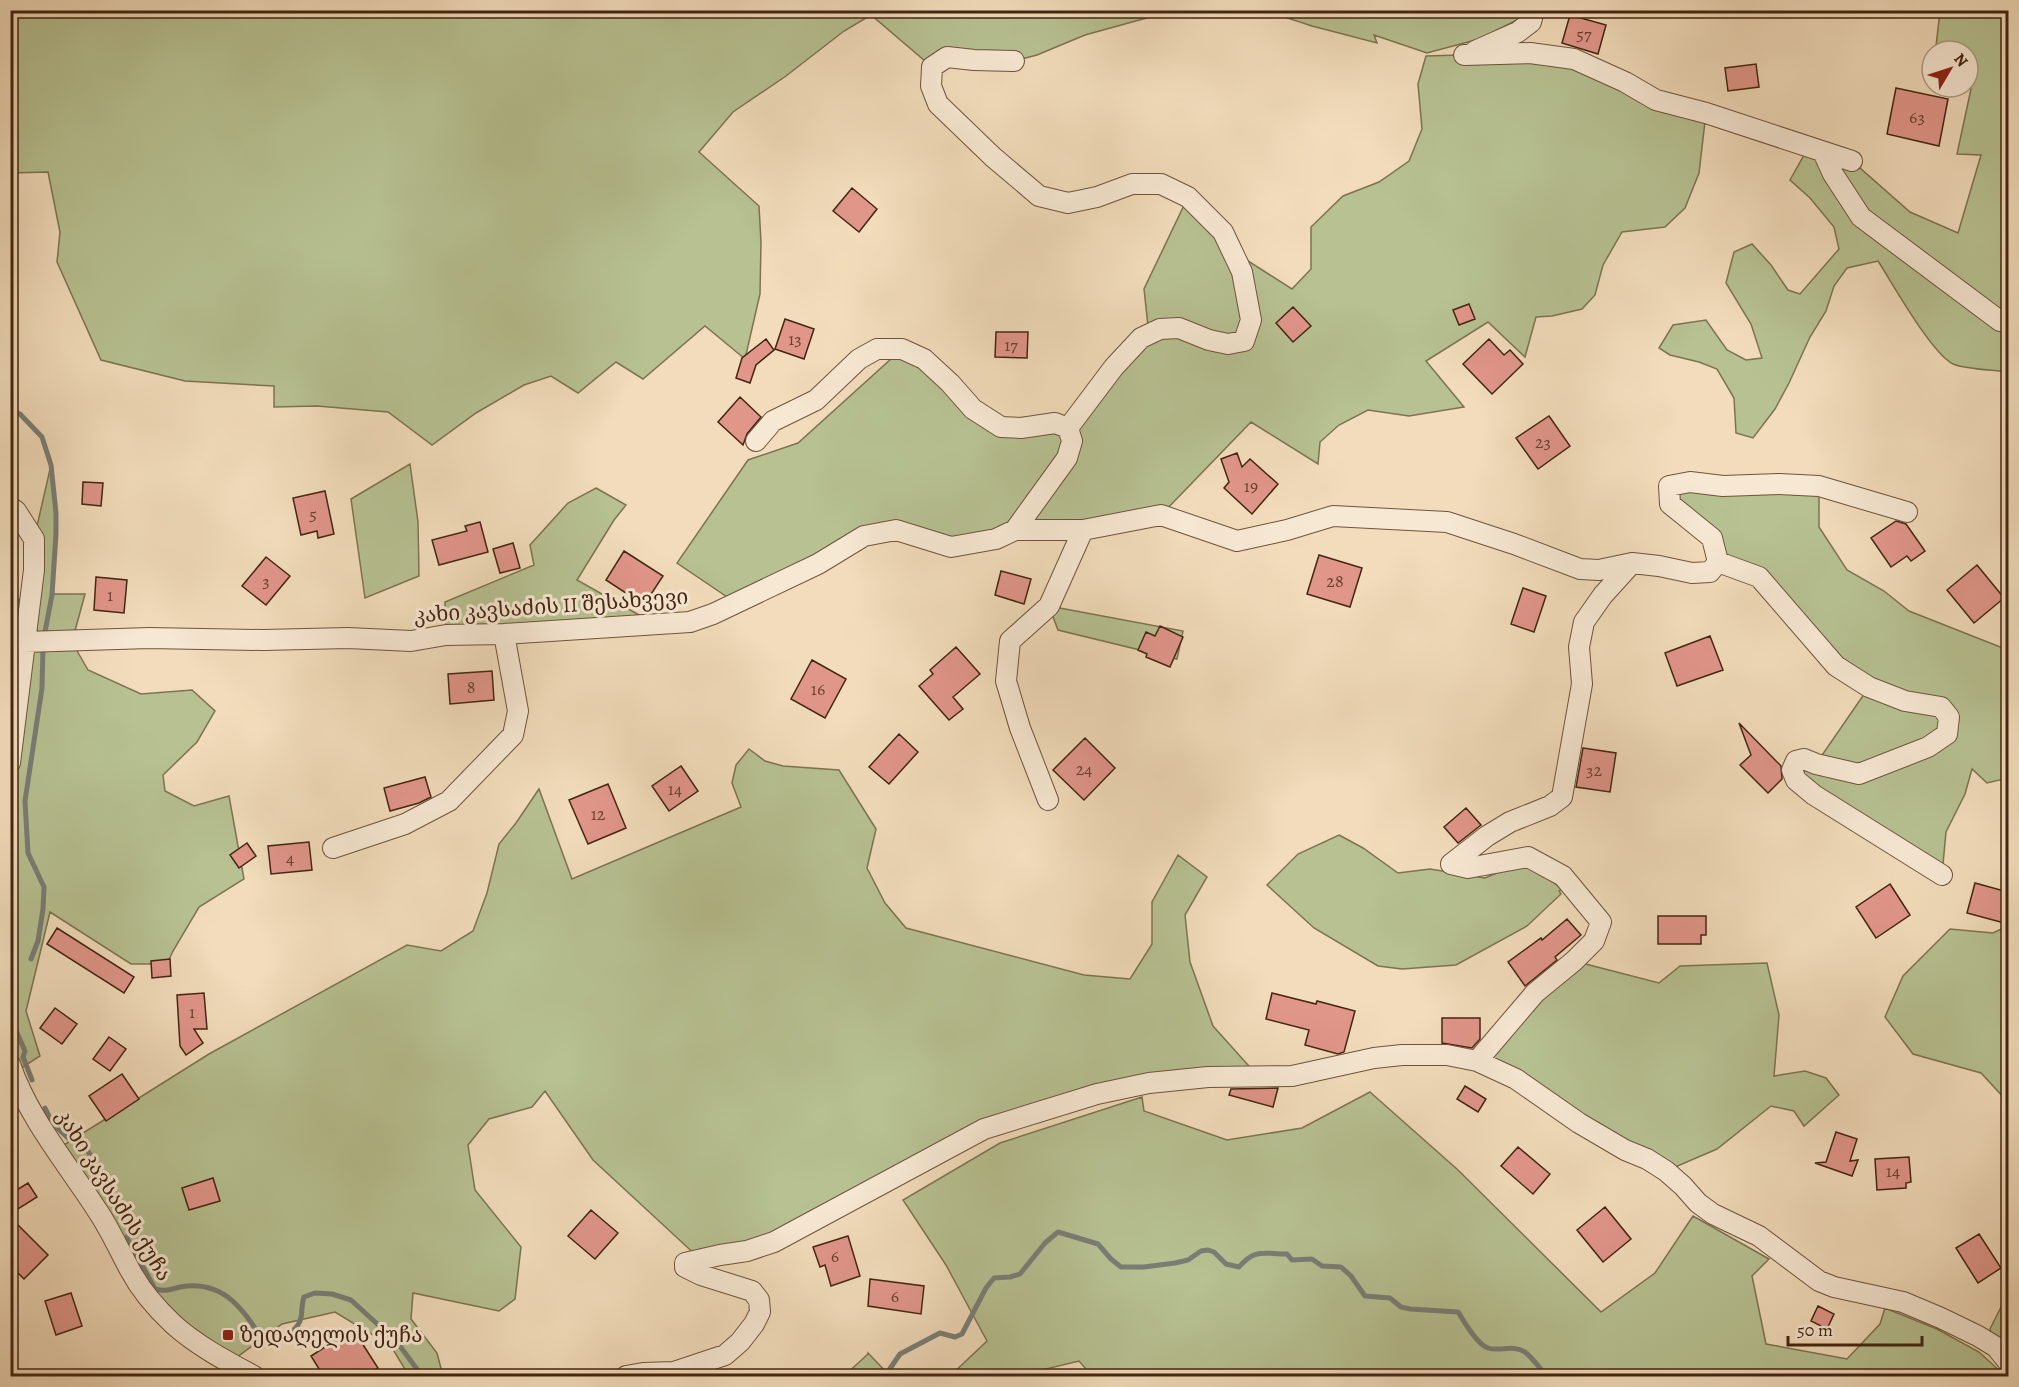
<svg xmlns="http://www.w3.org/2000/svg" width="2019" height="1387" viewBox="0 0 2019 1387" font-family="Alegreya,'Noto Serif Georgian',serif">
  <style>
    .green { fill: #b7c192; stroke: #7d7352; stroke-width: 1.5 }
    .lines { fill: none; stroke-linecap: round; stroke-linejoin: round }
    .stream { stroke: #797e76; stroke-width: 5 }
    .building { fill: #e1968a; stroke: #432511; stroke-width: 1.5 }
    .minor-casing { stroke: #6f533c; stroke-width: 22 }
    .minor { stroke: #f7e8d3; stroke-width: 20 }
    .poi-dot { fill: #8f2418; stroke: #f7e8d3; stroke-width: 2 }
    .labels { text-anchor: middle; stroke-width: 6; stroke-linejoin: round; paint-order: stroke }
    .number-label { font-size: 18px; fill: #6a412f }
    .street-label { font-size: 21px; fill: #432511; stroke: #f7e8d3 }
    .poi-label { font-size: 21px; fill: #432511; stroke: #f7e8d3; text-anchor: start }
  </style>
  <rect width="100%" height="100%" fill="#f2dcbb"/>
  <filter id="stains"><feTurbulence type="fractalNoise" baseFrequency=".00333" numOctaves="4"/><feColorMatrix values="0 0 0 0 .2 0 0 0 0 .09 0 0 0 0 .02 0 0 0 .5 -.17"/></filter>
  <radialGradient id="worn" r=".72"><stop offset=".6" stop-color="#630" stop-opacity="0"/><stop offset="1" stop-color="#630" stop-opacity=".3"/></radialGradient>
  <path class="green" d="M10 11H1172L1085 35 1037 55 1014 61 932 67 871 15 844 31 786 76 733 112 699 152 759 206 761 242 760 294 745 359 705 326 643 379 616 362 578 393 551 376 524 385 476 413 432 445 388 412 317 406 274 407V386L185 381 101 360 57 262 60 232 48 172 11 173Z
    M1266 11H1520L1519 19 1479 39 1427 53 1374 35 1377 43 1312 26Z
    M1940 11H2008V372C1995 370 1963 369 1953 364 1931 353 1893 284 1878 261L1847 268 1834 286 1826 311 1810 337 1789 383 1775 409 1753 438 1736 433 1734 398 1717 369 1699 362 1670 355 1659 348 1673 325 1706 320 1727 350 1746 360 1762 358 1751 324 1726 283 1734 252 1752 244 1771 265 1788 290 1800 294 1839 249 1834 227 1810 198 1790 180 1808 148 1852 161 1910 212 1958 233 1981 155 1957 154 1971 89 1968 86V51H1940L1936 46Z
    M1530 53 1706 113 1699 173 1685 208 1665 227 1622 232 1603 265 1595 295 1582 309 1552 316 1536 317 1525 357 1488 322 1426 361 1464 407 1409 416 1368 410 1339 425 1320 442 1318 464 1251 422 1161 515 951 547 896 530 736 603 677 563 748 460 798 443 902 349 1001 427 1068 428 1149 335 1144 289 1188 197 1234 252 1292 289 1311 269V227L1343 196 1379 182 1409 161 1422 129 1418 84 1426 56Z
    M410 464 418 522 419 576 365 598 351 499Z
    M51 465 56 513 52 594H85L72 642 88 670 141 694 192 690 215 711 197 742 163 775 165 791 194 806 229 796 244 879 199 907 173 951 167 964H131L50 912 26 1011 40 1056 14 1073 10 1064V763L21 674 11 672 10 600 29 599 34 539Z
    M1669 486H1819V527L1847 570 1884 591 1909 611 2008 650V778L1987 783 1972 769 1965 794 1946 832 1942 875 1792 770 1816 764 1869 687 1759 577 1718 562Z
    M596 488 626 505 614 520 577 580 655 624 446 635 445 602 534 565 530 545 568 503Z
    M1049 606 1183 631 1177 659 1058 630Z
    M749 749 765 761 783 766 839 770 876 829 867 868 885 903 906 928 1084 975 1130 979 1152 944V902L1178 855 1207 877 1185 915 1190 962 1213 1026 1257 1075 1208 1077 984 1129 816 1220 700 1259 593 1160 545 1091 532 1107 489 1119 468 1145 475 1190 521 1247 515 1299 499 1311 413 1293 411 1319 437 1353 443 1376H409L391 1346 335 1312 282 1324 229 1363 174 1324 56 1150 209 1054 407 945 441 951 473 931 487 893 499 844 516 823 539 789 572 879 741 807 732 783 736 765Z
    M1339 835 1363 848 1398 873 1430 869 1485 878 1523 862H1527L1562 889 1559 891 1561 894 1527 926 1456 965 1402 969 1378 966 1314 928 1267 885 1298 854Z
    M2008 926V1102L1981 1073 1913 1054 1885 1017 1903 976 1950 929 1993 933Z
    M1574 961 1659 983 1680 966 1767 963 1779 1015 1774 1076 1805 1071 1826 1078 1839 1095 1804 1126 1794 1111 1771 1106 1717 1149 1666 1171 1477 1061Z
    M1370 1092 1458 1170 1601 1312 1655 1273 1693 1216 1769 1259 1752 1276 1766 1344 1847 1359 1880 1324 1885 1308 1937 1329 1979 1352 2002 1373 1996 1376H1092L1079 1361 1025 1374 1023 1376H950L987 1341 946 1265 903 1200 1000 1143 1142 1097 1144 1111 1227 1140 1302 1128Z
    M2008 1293V1360L1996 1347 1990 1329Z
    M868 1353 890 1376H844L868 1354Z"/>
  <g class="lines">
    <path class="stream" d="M10 410 20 414 42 437 51 465 56 513V534L52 595 44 637
      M31 959 38 941 43 909 44 887 28 853 25 801 42 688 43 646
      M10 980 13 978
      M10 1017 25 1051 23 1057 32 1080
      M45 1108 53 1124 68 1138 85 1147 95 1162 111 1197 120 1213 132 1225 127 1238 155 1289C169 1293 173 1287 187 1286 226 1283 243 1310 263 1340 277 1338 294 1336 300 1321 303 1313 301 1305 304 1297L315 1293 332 1294 351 1300 397 1342 422 1376
      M885 1376 900 1354 940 1333 955 1337 962 1334 986 1288 994 1278 1010 1277 1020 1274 1045 1243 1058 1232 1098 1244 1111 1259 1121 1267H1144L1175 1263 1188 1260 1201 1251 1208 1250 1214 1252 1226 1264 1239 1267C1255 1248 1264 1254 1287 1254L1292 1260 1312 1259 1322 1266 1341 1267 1351 1276 1365 1296 1390 1298 1401 1307 1410 1309 1458 1312C1464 1321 1477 1345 1488 1348 1500 1352 1513 1344 1525 1352 1533 1358 1540 1369 1547 1376"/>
  </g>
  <path class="building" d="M1570 15 1606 25 1598 54 1562 43Z
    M1756 64 1759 87 1728 91 1725 68Z
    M1896 88 1948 99 1939 146 1887 134Z
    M852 188 877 209 859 232 833 211Z
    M1469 304 1475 319 1459 325 1453 310Z
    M1293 307 1311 326 1293 342 1276 323Z
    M785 319 814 329 804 359 775 349Z
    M996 332H1028L1027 358 995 357Z
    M766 339 774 350 756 365 750 383 736 378 742 358Z
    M1489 339 1504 355 1510 350 1523 364 1492 394 1463 364Z
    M740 397 761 417 747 434 743 445 718 422Z
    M1549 416 1570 446 1538 469 1516 438Z
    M1237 453 1242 467 1250 459 1278 484 1252 514 1224 488 1229 482 1221 459Z
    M83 482 103 483 101 506 82 504Z
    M325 491 334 534 318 538 317 531 301 535 293 498Z
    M1896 521 1906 524 1925 551 1911 561 1907 556 1891 567 1871 538Z
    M480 522 488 552 439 565 432 540 467 531 465 526Z
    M513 543 520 568 500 573 493 549Z
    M624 551 663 576 644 605 606 580Z
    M1319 555 1362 568 1350 607 1307 594Z
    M266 557 290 576 266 605 242 586Z
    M1977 565 2004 598 1974 623 1947 590Z
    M1001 571 1031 579 1024 604 995 595Z
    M96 577 127 580 124 613 94 610Z
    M1523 588 1546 596 1534 632 1511 624Z
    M1160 626 1183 637 1170 667 1146 657 1147 654 1138 650 1146 632 1155 636Z
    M1710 636 1723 670 1677 686 1665 653Z
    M956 647 980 674 953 697 963 709 949 720 919 686 933 674 930 670Z
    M812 660 846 679 825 718 791 699Z
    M492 671 494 700 450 704 448 674Z
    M1739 723 1781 766 1782 779 1768 793 1740 765 1751 755Z
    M899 734 918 752 889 784 869 767Z
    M1085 738 1115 768 1084 800 1053 770Z
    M1583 748 1616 753 1610 792 1576 787Z
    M681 766 698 791 669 811 652 786Z
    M425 777 431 797 419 803 390 811 384 788Z
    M608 784 626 828 588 844 569 800Z
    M1466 808 1481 825 1458 843 1444 827Z
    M309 842 312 870 271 874 268 846Z
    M247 843 256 856 239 868 230 855Z
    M1975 883 2008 892V924L1967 913Z
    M1890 884 1910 915 1876 938 1856 907Z
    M1658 916H1706V935H1701V944H1658Z
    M1567 919 1581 935 1555 957 1557 960 1525 986 1508 962 1541 938 1542 940Z
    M57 928 134 977 124 993 47 944Z
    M170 959 171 976 152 978 151 961Z
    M204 993 207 1029H194L203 1043 186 1055 180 1046 177 995Z
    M1272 993 1316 1004 1317 1001 1355 1011 1344 1052 1338 1054 1305 1045 1309 1030 1266 1019Z
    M55 1008 77 1024 62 1044 40 1028Z
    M1442 1018H1480V1039L1472 1048 1442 1043Z
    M109 1037 126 1049 110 1071 93 1059Z
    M122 1074 139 1099 106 1121 89 1096Z
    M1465 1086 1486 1099 1478 1112 1457 1099Z
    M1278 1088 1273 1107 1229 1095 1231 1089Z
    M1836 1132 1857 1139 1850 1161 1858 1160 1852 1176 1815 1163 1826 1162Z
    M1518 1147 1550 1174 1533 1194 1501 1166Z
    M1909 1157 1911 1182 1906 1183V1188L1877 1190 1875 1159Z
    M213 1178 220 1201 189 1210 182 1188Z
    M28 1183 37 1197 10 1214V1194Z
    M1605 1207 1631 1239 1603 1262 1577 1230Z
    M591 1210 618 1233 595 1259 568 1236Z
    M10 1217 48 1255 24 1279 10 1265Z
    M1979 1234 2001 1268 1978 1283 1956 1248Z
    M848 1236 860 1276 831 1286 825 1265 820 1267 813 1247Z
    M870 1279 924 1286 921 1314 868 1306Z
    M71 1293 82 1326 56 1335 45 1301Z
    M1818 1306 1834 1314 1827 1329 1811 1321Z
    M353 1329 378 1368 364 1377H324L311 1356Z"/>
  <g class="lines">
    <g class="minor-casing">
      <path id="minor" d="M1475 51 1518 32 1531 22 1534 10
        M1464 55 1530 53 1574 59 1625 82 1656 100 1706 113 1852 161
        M1014 61 974 60 947 57 932 67 931 86 938 104 993 157 1039 196 1068 203 1097 197 1132 184H1161L1188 197 1223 232 1242 272 1251 320 1244 341 1228 344 1209 340 1179 328 1160 329 1141 338 1114 367 1068 428
        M1823 152 1833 174 1861 217 2000 321
        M756 441 773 421 816 400 859 359 877 349H902L924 359 950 383 973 409 1001 427 1021 428 1055 423 1068 428
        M10 507 16 511 34 539V570L10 763
        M1015 530 1067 458 1072 441 1068 428
        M1718 562 1759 577 1836 666 1869 687 1905 701 1941 707 1949 717 1947 734 1928 747 1859 774 1816 764 1804 759 1796 761 1792 770 1796 780 1814 795 1942 875
        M25 642 149 638 263 640 348 638 411 641 446 635 504 634 690 622 713 614 818 564 864 536 896 530 951 547 996 539 1015 530H1083L1161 515 1237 541 1287 530 1333 516 1447 522 1514 544 1580 569 1599 570 1632 563 1659 566 1692 573 1710 572 1718 562 1712 538 1670 504 1669 486 1690 482 1723 486 1779 484 1819 486 1907 512
        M1048 800 1020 728 1006 681 1010 641 1049 606 1083 530
        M333 848 405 824 449 801 513 735 518 711 504 634
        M1451 864 1487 836 1510 822 1550 806 1562 797 1582 684 1579 647 1584 622 1603 595 1632 563
        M1451 864 1468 868 1528 857 1563 876 1601 922 1594 941 1574 961 1535 993 1477 1061
        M10 1064C27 1116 68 1165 97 1210 110 1229 119 1250 130 1270 140 1289 157 1309 173 1324 196 1345 226 1361 254 1376
        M626 1376 643 1373 674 1372 725 1355 740 1342 754 1324 760 1312 759 1300 752 1291 701 1275 685 1267V1263L720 1255 747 1251 774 1242 984 1129 1097 1094 1149 1083 1208 1077 1292 1076 1374 1058 1402 1055H1447L1477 1061 1516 1079 1579 1123 1625 1150 1647 1159 1666 1171 1683 1186 1698 1203 1713 1214 1759 1236 1819 1281 1834 1287 1903 1302 1941 1318 1978 1336 1996 1347 2008 1362"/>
    </g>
    <use href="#minor" class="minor"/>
  </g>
  <rect class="poi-dot" x="222" y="1329" width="12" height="12" rx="3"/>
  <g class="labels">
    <g class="number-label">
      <text x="1584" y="40">57</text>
      <text x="1917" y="123">63</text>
      <text x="795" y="345">13</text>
      <text x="1011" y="351">17</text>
      <text x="1543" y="448">23</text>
      <text x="1251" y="492">19</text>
      <text x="313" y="520">5</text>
      <text x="266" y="587">3</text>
      <text x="1335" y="587">28</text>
      <text x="110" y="601">1</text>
      <text x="471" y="693">8</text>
      <text x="818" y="695">16</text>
      <text x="1084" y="775">24</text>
      <text x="1594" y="776">32</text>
      <text x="675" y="795">14</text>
      <text x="598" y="820">12</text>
      <text x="290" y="864">4</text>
      <text x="192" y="1018">1</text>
      <text x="1893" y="1177">14</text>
      <text x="835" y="1262">6</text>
      <text x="895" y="1302">6</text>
    </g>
    <g class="street-label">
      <text transform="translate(551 606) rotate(-4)" y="7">კახი კავსაძის II შესახვევი</text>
      <text transform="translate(114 1195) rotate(58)" y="7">კახი კავსაძის ქუჩა</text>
    </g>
    <g class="poi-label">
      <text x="240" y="1342">ზედაღელის ქუჩა</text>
    </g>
  </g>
  <rect width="2019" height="1387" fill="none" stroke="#f2dcbb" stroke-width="36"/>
  <rect x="12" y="12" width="1995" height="1363" fill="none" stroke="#432511" stroke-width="3"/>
  <rect x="18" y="18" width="1983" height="1351" fill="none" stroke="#432511" stroke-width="1.5"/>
  <g transform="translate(1950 69) rotate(51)"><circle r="28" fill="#f7e8d3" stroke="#af9a85" stroke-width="1.5"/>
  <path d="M0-4.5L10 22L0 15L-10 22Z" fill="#8f2418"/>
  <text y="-9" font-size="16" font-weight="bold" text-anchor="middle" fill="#432511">N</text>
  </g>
  <path d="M1788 1336v9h134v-9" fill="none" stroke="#432511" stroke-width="3"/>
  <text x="1797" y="1336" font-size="18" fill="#432511" stroke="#f7e8d3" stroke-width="4.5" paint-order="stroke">50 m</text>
  <rect width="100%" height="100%" filter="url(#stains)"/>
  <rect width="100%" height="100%" fill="url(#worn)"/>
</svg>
